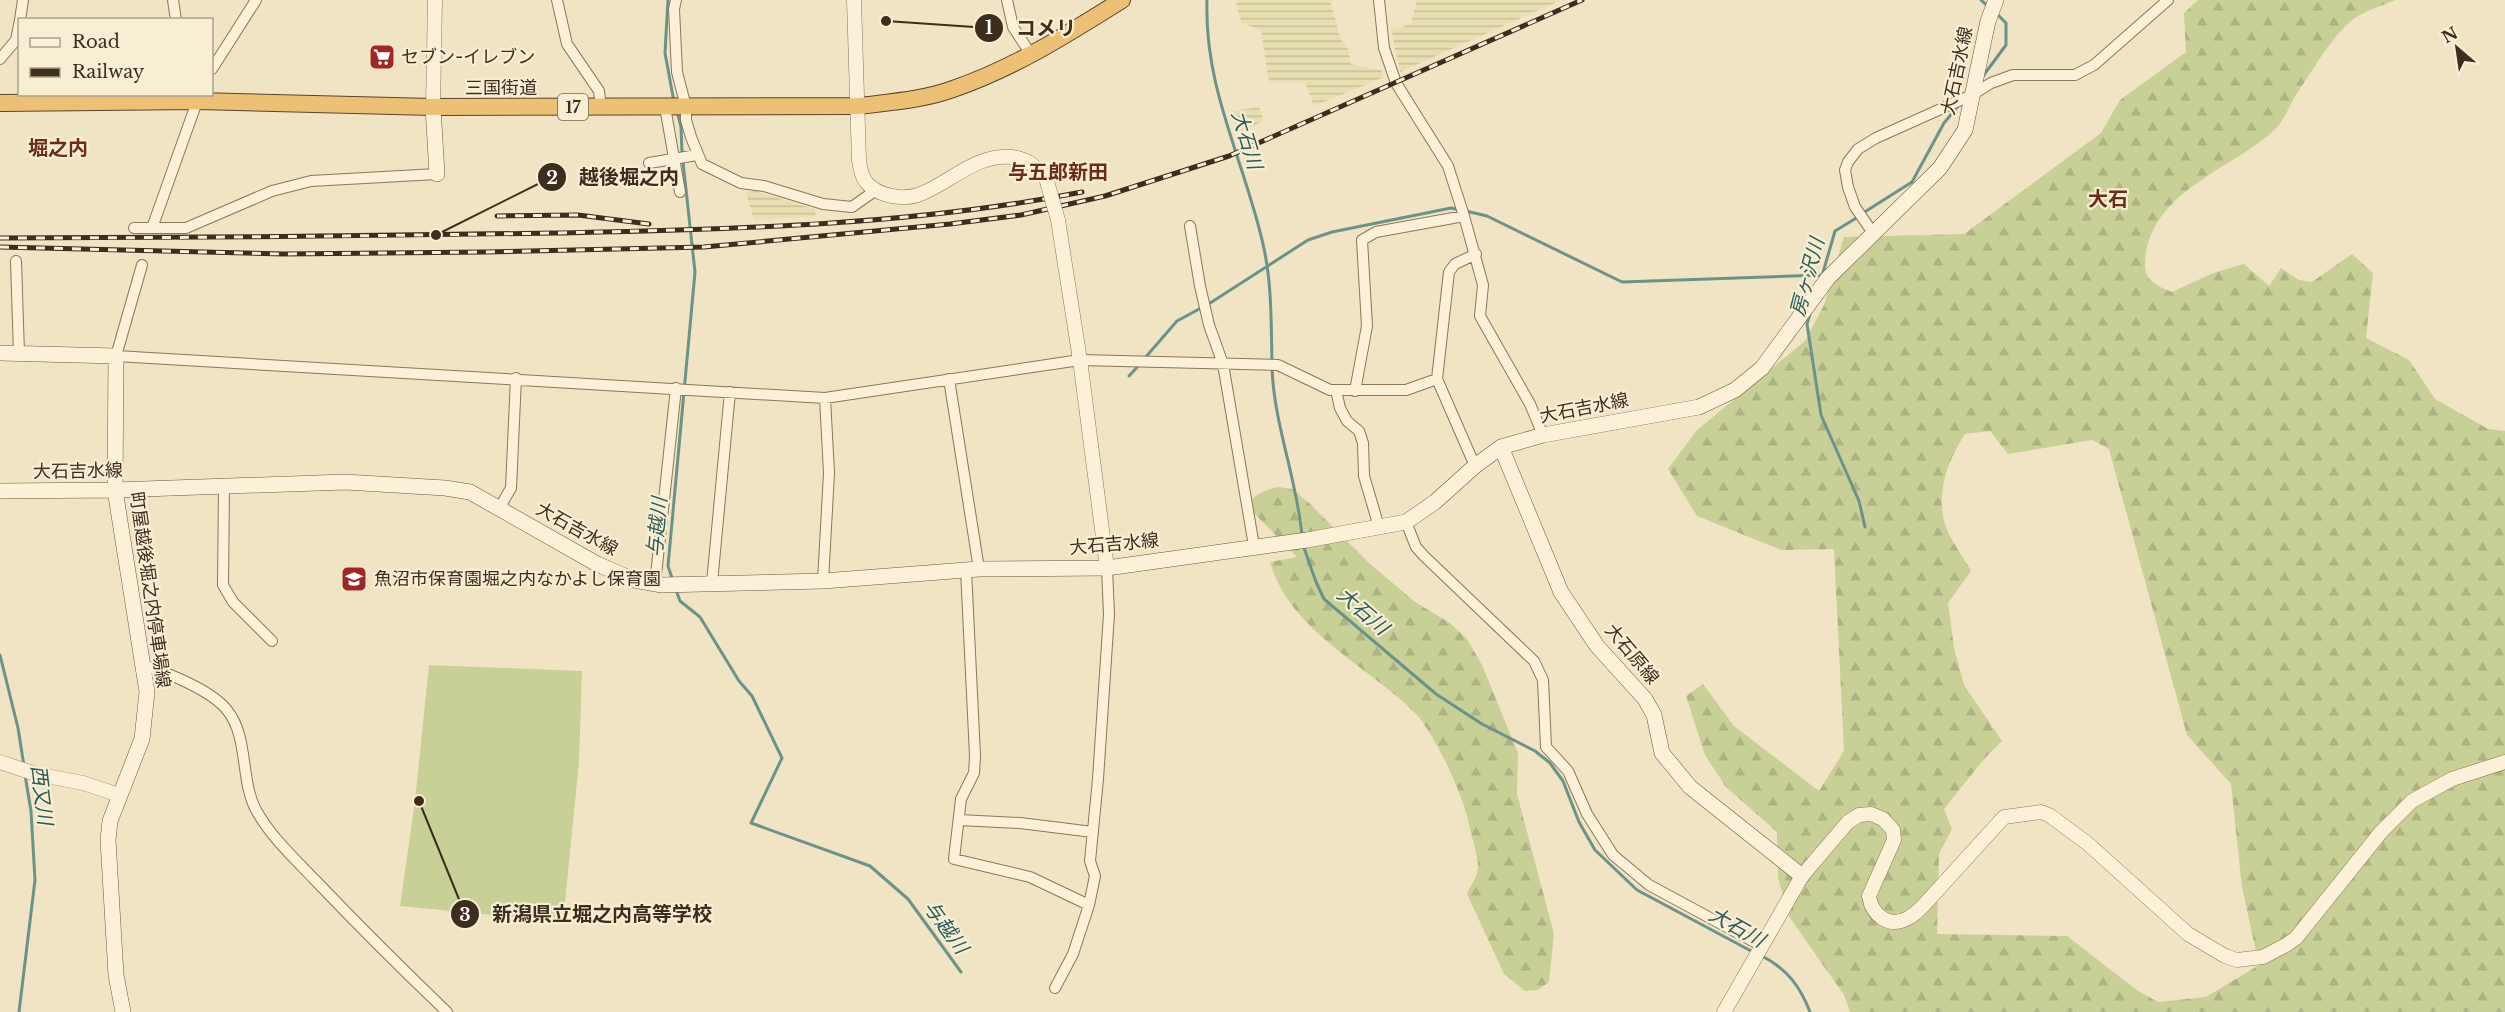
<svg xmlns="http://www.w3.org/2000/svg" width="2505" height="1012" viewBox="0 0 2505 1012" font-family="'Libre Baskerville','Noto Sans JP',serif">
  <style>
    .farmland { fill: url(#farmland-rules) }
    .forest { fill: url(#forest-firs); fill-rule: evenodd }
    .pitch { fill: #c8d097 }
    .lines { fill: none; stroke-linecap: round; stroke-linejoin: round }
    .stream { stroke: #6c938a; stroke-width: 3 }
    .minor-casing { stroke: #8d7559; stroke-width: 12 }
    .tertiary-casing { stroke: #8d7559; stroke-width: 15 }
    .secondary-casing { stroke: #6e563c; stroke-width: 16 }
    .trunk-casing { stroke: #5a432d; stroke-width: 18 }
    .minor { stroke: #fbf1d8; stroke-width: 10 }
    .tertiary { stroke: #fbf1d8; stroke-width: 14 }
    .secondary { stroke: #fbf1d8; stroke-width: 15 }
    .trunk { stroke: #ecc075; stroke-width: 16 }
    .rail-casing { stroke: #3c2d1e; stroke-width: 5 }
    .rail { stroke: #f8eed4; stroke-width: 3; stroke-dasharray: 9; stroke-linecap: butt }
    .tertiary-bridge-casing { stroke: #8d7559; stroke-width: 15; stroke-linecap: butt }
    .tertiary-bridge { stroke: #fbf1d8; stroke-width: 14 }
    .labels { text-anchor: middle; stroke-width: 4.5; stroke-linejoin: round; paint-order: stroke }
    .shield { fill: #f8eed4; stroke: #746755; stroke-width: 1.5 }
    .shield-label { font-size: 16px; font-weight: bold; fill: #3c2d1e }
    .poi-label { font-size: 18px; fill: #3c2d1e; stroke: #f8eed4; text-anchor: start }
    .street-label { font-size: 18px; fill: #3c2d1e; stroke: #f8eed4 }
    .water-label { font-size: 20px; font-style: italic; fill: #2c5c5a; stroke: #f8eed4 }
    .neighbourhood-label { font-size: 20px; font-weight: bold; fill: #6b2d1b; stroke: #f8eed4 }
    .leader { fill: none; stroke: #3c2d1e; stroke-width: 2 }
    .callout-dot { fill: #3c2d1e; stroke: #f8eed4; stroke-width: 2 }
    .mark-label { font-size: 18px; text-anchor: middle; font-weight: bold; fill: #fff }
    .callout-label { font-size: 20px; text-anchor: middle; font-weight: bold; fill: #3c2d1e; stroke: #f8eed4; stroke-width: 4.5; stroke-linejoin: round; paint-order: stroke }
  </style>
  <defs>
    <pattern id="farmland-rules" width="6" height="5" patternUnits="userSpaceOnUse" patternTransform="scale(1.5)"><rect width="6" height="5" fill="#e7dfb1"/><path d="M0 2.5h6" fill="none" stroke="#c7c098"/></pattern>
    <pattern id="forest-firs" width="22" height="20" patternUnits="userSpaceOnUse" patternTransform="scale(1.5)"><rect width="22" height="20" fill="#c8d097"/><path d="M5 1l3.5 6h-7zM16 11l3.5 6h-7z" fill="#adb382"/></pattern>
  </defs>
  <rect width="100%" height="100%" fill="#f1e4c4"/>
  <path class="farmland" d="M1239 0H1330L1340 38 1348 49 1351 64 1381 70 1384 77 1314 106 1305 82H1269L1261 30 1242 23 1236 5Z
    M1417 0H1561L1400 72 1391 29 1401 28 1411 23Z
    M1259 107 1264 121 1238 133 1232 111Z
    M755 191 814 209 816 216 754 220 746 193Z"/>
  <path class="forest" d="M2198 0H2395C2383 5 2369 10 2358 16 2334 31 2312 72 2296 95 2288 108 2283 124 2271 133 2228 170 2158 190 2146 252 2142 278 2150 283 2172 292L2213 273 2244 264 2269 286 2281 268 2299 280 2312 282 2352 254 2373 273 2366 338 2409 360 2435 399 2488 429 2505 431V1012H1850L1844 995 1788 915 1778 877 1777 832 1726 787 1705 755 1686 696 1703 684 1734 726 1819 791 1844 751 1834 549 1781 550 1697 516 1668 469 1697 430 1805 341 1824 305 1844 237 1964 234 2101 133 2120 100 2186 52 2184 13ZM1990 431 2008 454 2092 440 2109 449 2187 735 2231 784 2242 887 2259 965 2206 997 2158 1002 2138 991 2067 936 1937 934 1939 854 1952 829 1944 809 1984 759 2002 741 1964 685 1954 648 1948 603 1971 571C1963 556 1950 540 1945 524 1936 492 1947 462 1965 434Z
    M1279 487 1292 489 1309 503 1369 563 1415 602 1450 623 1467 639 1482 665 1518 753 1517 794 1554 934 1549 982 1538 990 1525 991 1504 974 1467 894C1470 887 1477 877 1478 869 1479 858 1471 836 1469 824 1463 795 1436 736 1416 714 1368 665 1290 632 1270 562L1297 557 1246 505C1255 495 1265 489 1279 487Z"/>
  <path class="pitch" d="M429 665 582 671 579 762 563 922 400 906 415 801Z"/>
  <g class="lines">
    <path class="stream" d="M668 0 665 53 674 102
      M1207 0C1204 89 1244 160 1263 244 1272 283 1271 322 1272 362
      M1981 0 1989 7
      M1983 76 2006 45V23L1996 13
      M1466 211 1487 216 1622 282 1822 275
      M1863 213 1912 182 1944 123 1958 106
      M1822 276 1835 231 1858 217
      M1207 305 1308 240 1332 232 1451 208 1460 210
      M1810 314 1807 324 1821 415 1859 501 1865 527
      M1144 359 1177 321 1201 308
      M1272 368C1274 425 1297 479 1302 536
      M1129 376 1140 364
      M1303 545 1316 582 1324 599 1436 694 1482 724 1535 751 1550 763 1563 781 1579 822 1595 850 1637 890 1753 952
      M673 581 668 566 695 272 682 153 681 127 677 111
      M676 590 680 601 700 617 739 681 752 696 782 758 751 823 870 866 908 899 961 972
      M0 655 18 728 24 766
      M1762 956C1787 969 1800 986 1810 1012
      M19 1012 35 880 31 811 25 775"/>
    <g class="minor-casing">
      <path id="minor" d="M173 0 176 20
        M557 0 567 44 599 91 601 107
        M676 0 674 9 677 72 686 107V120L691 137 702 164 741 183 764 186 823 204 852 207 876 190
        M1007 0 1013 27 1032 56
        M1379 0 1384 48 1396 83 1448 166 1464 216 1483 285 1480 316 1530 404 1543 435
        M20 20 23 0
        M0 59 16 40 20 20
        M212 69 256 0
        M665 107 680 192
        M649 163 697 155
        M1190 226 1200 286 1209 325 1223 364 1254 546
        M134 228H186L272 191 311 181 437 174
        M152 228 199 96
        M1873 233 1855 207 1848 187 1845 170 1848 162 1858 149 1876 138 1972 95 1991 83 2013 75H2075L2094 65 2168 0
        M16 261 19 354
        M142 265 116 356 825 398 1080 360 1278 365 1330 390H1406L1437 379
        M949 379 979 569
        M1336 390 1340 408 1347 421 1359 431 1363 443 1364 476 1379 527
        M1355 391 1367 326 1362 240 1376 232 1464 216
        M1475 466 1437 379 1449 272 1455 264 1476 254
        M224 486 223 585 233 602 272 641
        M500 507 511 488 516 378
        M1406 522 1416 547 1424 556 1534 661 1543 680 1546 747 1568 771 1587 814 1613 855 1649 885 1762 946
        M966 570 975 756 974 773 961 799 954 859 1030 877 1089 905
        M823 581 829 473 825 398
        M712 583 730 392
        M655 584 676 388
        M143 665C168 673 211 690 227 710 249 737 240 780 256 810 271 837 294 858 315 880 358 925 402 969 447 1012
        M959 820 1020 823 1093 832
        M1055 988 1073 954 1089 905 1095 876 1090 861 1098 779 1109 614 1107 568"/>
    </g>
    <g class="tertiary-casing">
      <path id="tertiary" d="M854 0 859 160C860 167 861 176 866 182 877 196 902 200 918 195 949 184 976 153 1012 157 1028 159 1036 167 1046 178
        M433 107 435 0
        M1058 220 1080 360 1107 568
        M0 762 36 774 83 783 119 795
        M1724 1012 1802 876 1848 822 1859 815 1871 814 1883 819 1893 830 1894 840 1869 896C1872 915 1889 929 1908 918 1914 915 1919 910 1923 906L2004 817 2041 812 2049 815 2087 843 2188 934 2225 956 2237 960 2263 957 2286 945 2296 938 2381 832 2412 801 2452 779 2505 762"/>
    </g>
    <g class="secondary-casing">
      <path id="secondary" d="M433 107 437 174
        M0 353 116 356 115 490 147 692 142 739 110 821 108 840 116 975 123 1012
        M1501 447 1561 592 1597 646 1645 699 1654 715 1662 753 1690 787 1802 876
        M0 491 115 490 345 482 445 488 470 492 597 564 634 580 662 585 823 581 979 569 1107 568 1307 540 1406 522 1435 502 1475 466 1501 447 1543 435 1699 407 1735 390 1762 368 1828 278 1940 168 1965 130 1988 21 1996 0"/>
    </g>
    <g class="trunk-casing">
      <path id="trunk" d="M0 103 198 101 433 107 859 106C890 102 923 100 953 89 1014 68 1068 34 1122 0"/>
    </g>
    <use href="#minor" class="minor"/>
    <use href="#tertiary" class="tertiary"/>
    <use href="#secondary" class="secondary"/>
    <use href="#trunk" class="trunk"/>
    <g class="rail-casing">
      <path id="rail" d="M497 216 578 215 649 224
        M0 238C185 238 371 236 556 233 732 229 908 226 1082 192
        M0 247 284 254 485 252 704 247 950 224 1021 215 1105 196 1229 156 1582 0"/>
    </g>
    <use href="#rail" class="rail"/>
    <g class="tertiary-bridge-casing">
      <path id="tertiary-bridge" d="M1046 178 1058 220"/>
    </g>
    <use href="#tertiary-bridge" class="tertiary-bridge"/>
  </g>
  <defs>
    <g id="supermarket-square" transform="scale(1.35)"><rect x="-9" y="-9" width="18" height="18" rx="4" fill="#9f2725" stroke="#f8eed4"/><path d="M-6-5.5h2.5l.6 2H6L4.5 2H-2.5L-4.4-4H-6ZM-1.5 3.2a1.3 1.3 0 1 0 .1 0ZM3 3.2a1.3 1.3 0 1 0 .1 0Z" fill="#fff"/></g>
    <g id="school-square" transform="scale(1.35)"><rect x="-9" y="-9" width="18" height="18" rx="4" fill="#9f2725" stroke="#f8eed4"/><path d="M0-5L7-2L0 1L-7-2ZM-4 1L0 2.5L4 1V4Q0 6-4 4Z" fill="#fff"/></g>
  </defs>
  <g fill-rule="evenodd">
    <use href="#supermarket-square" x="382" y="57"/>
    <use href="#school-square" x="354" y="579"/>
  </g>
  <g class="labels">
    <rect class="shield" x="558" y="94" width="30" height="26" rx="4.5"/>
    <g class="shield-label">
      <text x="573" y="113">17</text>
    </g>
    <g class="poi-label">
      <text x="401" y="63">セブン-イレブン</text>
      <text x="374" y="585">魚沼市保育園堀之内なかよし保育園</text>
    </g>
    <g class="street-label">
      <text transform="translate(1957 71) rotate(-78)" y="6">大石吉水線</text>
      <text x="501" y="94">三国街道</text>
      <text transform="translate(1584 408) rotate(-11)" y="6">大石吉水線</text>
      <text transform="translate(78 471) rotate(-1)" y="6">大石吉水線</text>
      <text transform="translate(577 529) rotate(29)" y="6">大石吉水線</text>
      <text transform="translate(1114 544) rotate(-5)" y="6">大石吉水線</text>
      <text transform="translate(150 590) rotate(82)" y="6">町屋越後堀之内停車場線</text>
      <text transform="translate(1632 654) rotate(50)" y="6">大石原線</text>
    </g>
    <g class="water-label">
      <text transform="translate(1247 140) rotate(73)" y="7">大石川</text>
      <text transform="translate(1807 277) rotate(-75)" y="7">房ヶ沢川</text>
      <text transform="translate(657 527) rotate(-85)" y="7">与越川</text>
      <text transform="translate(1363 611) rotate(41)" y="7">大石川</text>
      <text transform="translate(42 795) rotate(83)" y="7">西又川</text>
      <text transform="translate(946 927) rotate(54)" y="7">与越川</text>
      <text transform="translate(1737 927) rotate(29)" y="7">大石川</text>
    </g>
    <g class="neighbourhood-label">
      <text x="58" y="155">堀之内</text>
      <text x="1058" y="179">与五郎新田</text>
      <text x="2108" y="206">大石</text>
    </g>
  </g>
  <path class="leader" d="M886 21L989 28M436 235L552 177M419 801L465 914"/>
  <g class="callout-dot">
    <circle cx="886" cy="21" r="6"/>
    <circle cx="436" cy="235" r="6"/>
    <circle cx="419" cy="801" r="6"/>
    <circle cx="989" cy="28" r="15"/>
    <circle cx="552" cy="177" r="15"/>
    <circle cx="465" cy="914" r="15"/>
  </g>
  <g class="mark-label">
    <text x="989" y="34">1</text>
    <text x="552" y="184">2</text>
    <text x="465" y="921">3</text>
  </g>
  <g class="callout-label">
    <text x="1046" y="35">コメリ</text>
    <text x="629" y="184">越後堀之内</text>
    <text x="602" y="921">新潟県立堀之内高等学校</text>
  </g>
  <rect x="18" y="18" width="195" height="78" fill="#f8eed4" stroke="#ada18b" stroke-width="1.5"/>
  <rect x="30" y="38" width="30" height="9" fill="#fbf1d8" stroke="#ada18b" stroke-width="1.5"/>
  <text x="72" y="48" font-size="18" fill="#3c2d1e">Road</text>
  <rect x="30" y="68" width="30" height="9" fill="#3c2d1e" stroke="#ada18b" stroke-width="1.5"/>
  <text x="72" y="78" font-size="18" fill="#3c2d1e">Railway</text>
  <g transform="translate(2457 48) rotate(331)" stroke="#f8eed4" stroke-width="4.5" paint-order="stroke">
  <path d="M0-4.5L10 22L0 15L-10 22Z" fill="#3c2d1e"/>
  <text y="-9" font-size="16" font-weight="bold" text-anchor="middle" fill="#3c2d1e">N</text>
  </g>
</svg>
